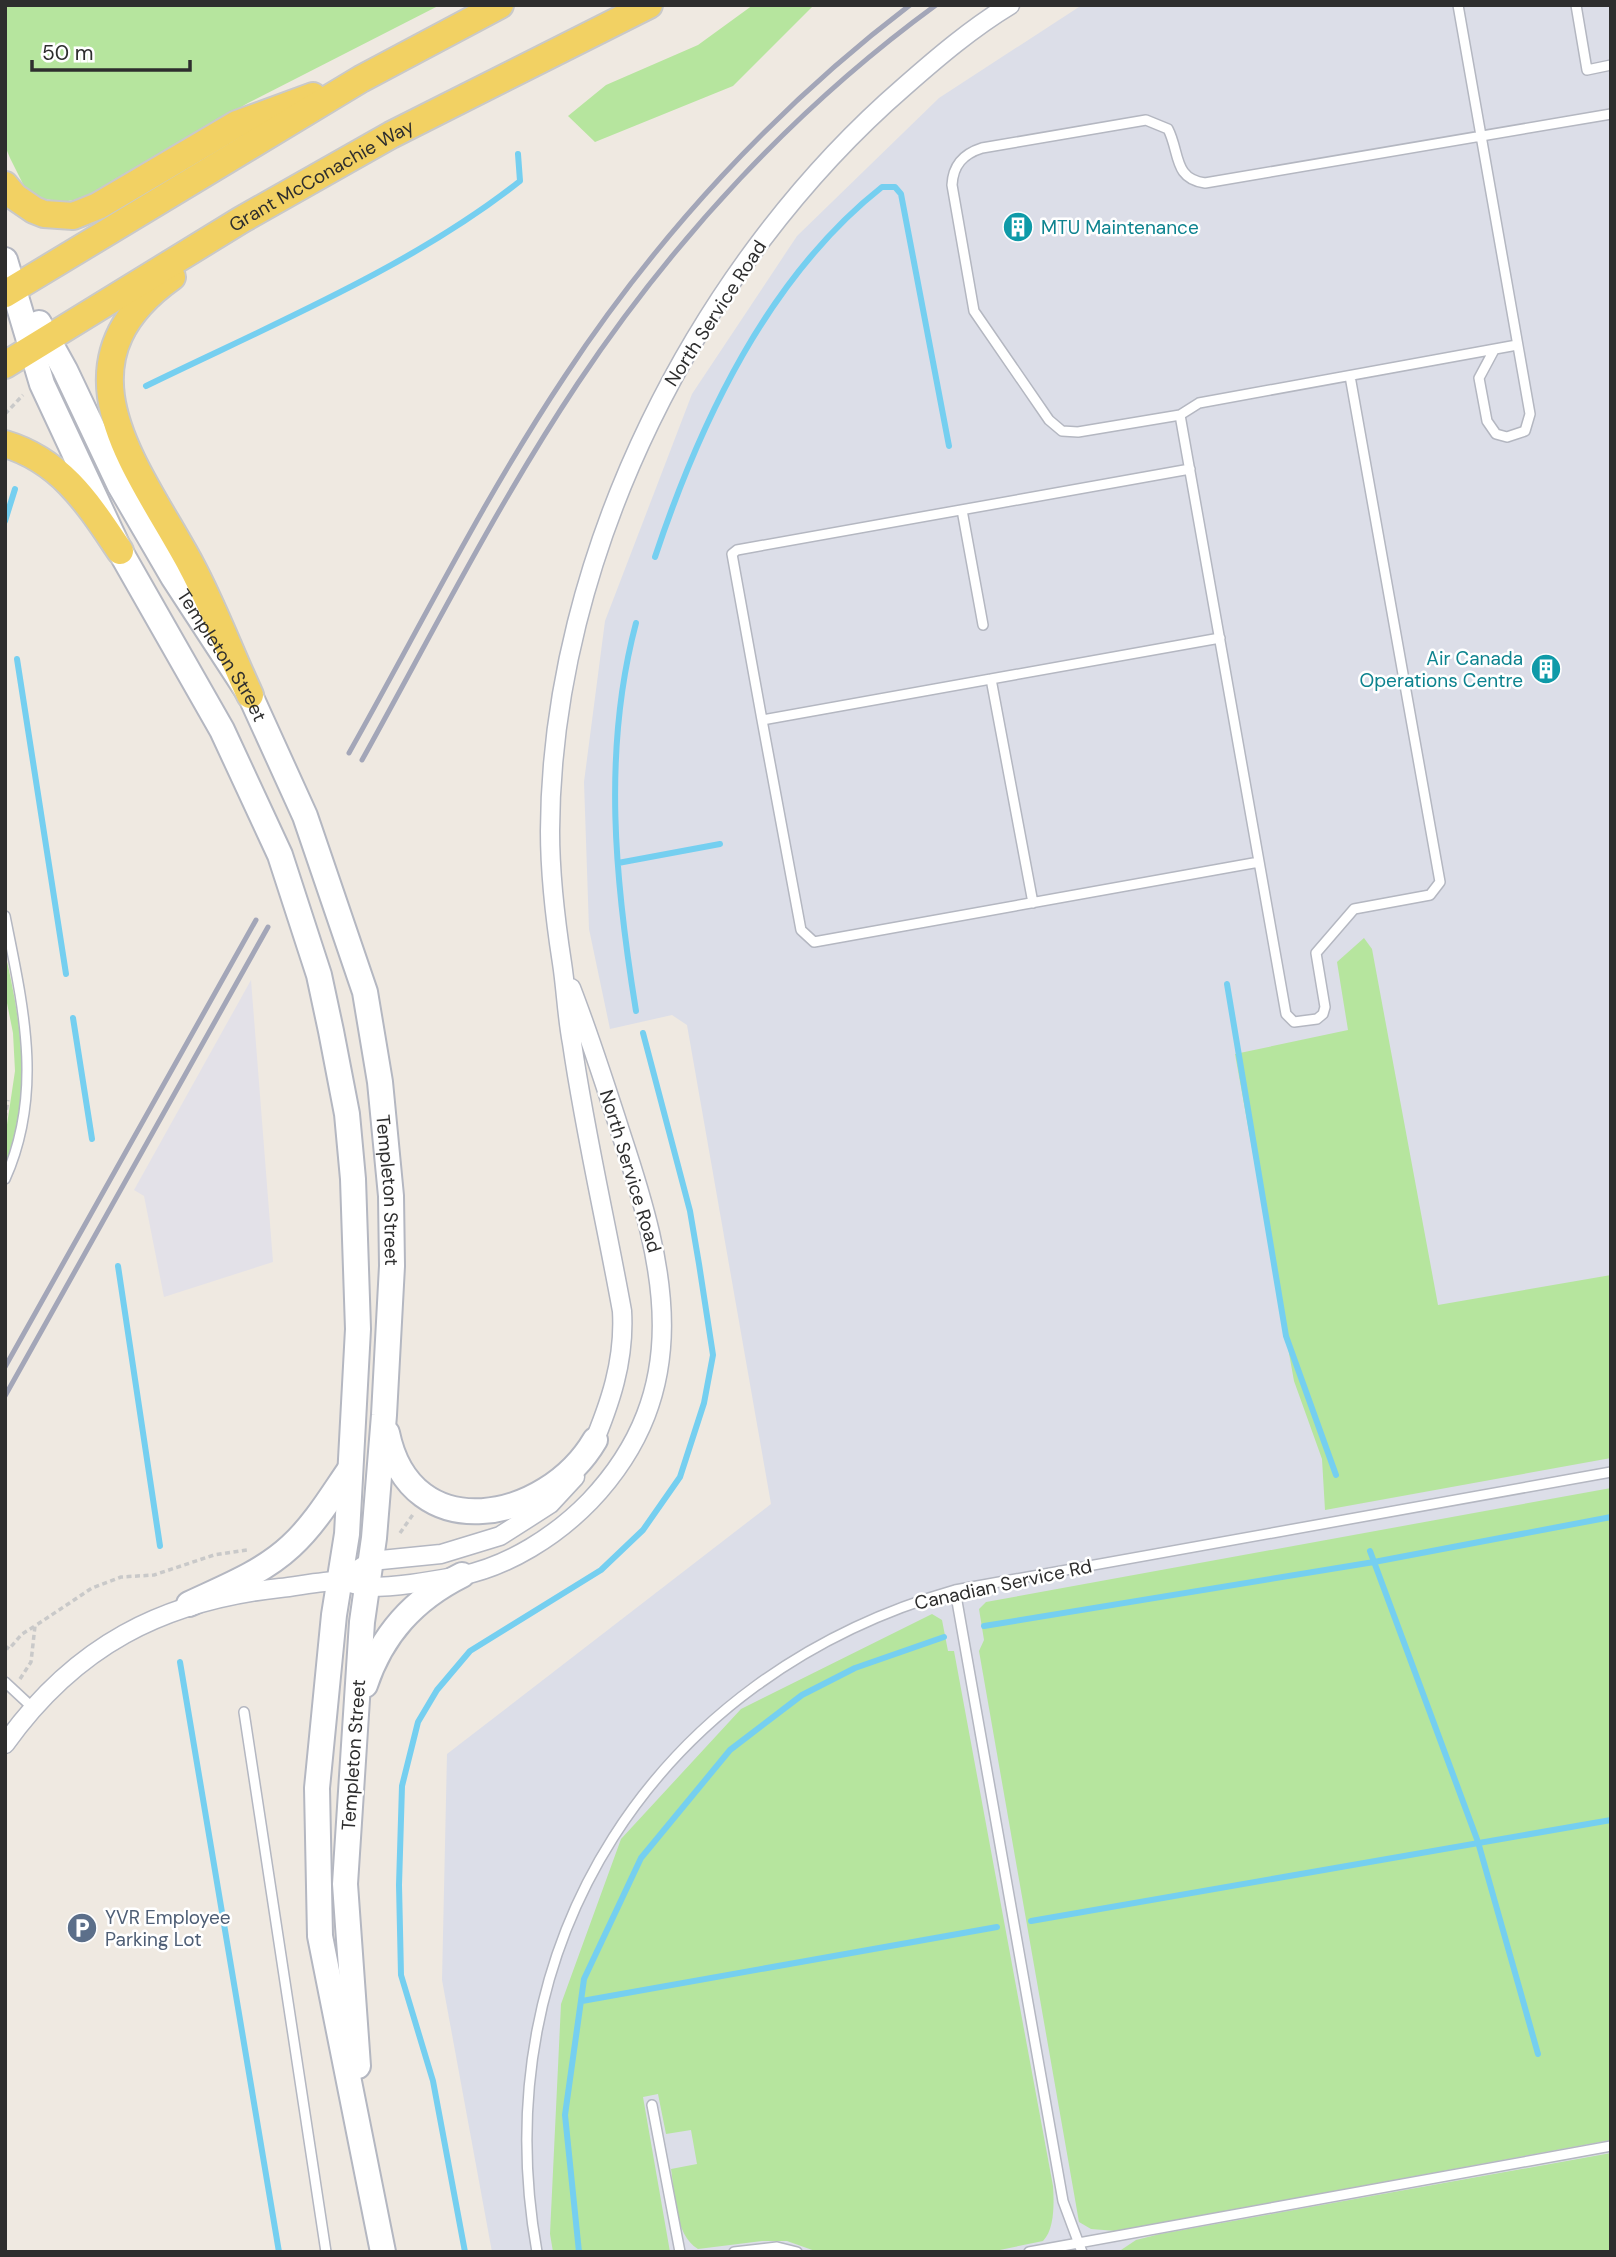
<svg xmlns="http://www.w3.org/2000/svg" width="1616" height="2257" viewBox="0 0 1616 2257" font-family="'DM Sans',sans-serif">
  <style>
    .industrial { fill: #e3e1e8 }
    .airport { fill: #dcdee8 }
    .green { fill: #b6e59e }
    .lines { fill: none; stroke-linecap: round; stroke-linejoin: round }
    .stream { stroke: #75cff0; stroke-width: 6 }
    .lane-casing { stroke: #b4b7c1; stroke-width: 12 }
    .street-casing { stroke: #b4b7c1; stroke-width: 21 }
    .secondary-casing { stroke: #b4b7c1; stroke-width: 28 }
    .primary-casing { stroke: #c9c9c9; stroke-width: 30 }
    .path { stroke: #c9c9c9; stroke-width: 3.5; stroke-dasharray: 5 3.5; stroke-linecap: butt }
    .lane { stroke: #fff; stroke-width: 9 }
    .street { stroke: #fff; stroke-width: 18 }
    .secondary { stroke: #fff; stroke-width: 24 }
    .primary { stroke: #f2d163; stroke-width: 26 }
    .rail { stroke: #a3a6b8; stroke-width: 5 }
    .labels { text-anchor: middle; stroke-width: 5; stroke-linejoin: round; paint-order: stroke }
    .street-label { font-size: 19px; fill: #2e2e2e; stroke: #fff }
    .culture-label { font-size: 19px; fill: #0d838f; stroke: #fff; text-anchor: start }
    .service-label { font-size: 19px; fill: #4e5e75; stroke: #fff; text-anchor: start }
  </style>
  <rect width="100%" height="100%" fill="#efe9e1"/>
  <path class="industrial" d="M251 980 273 1262 164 1297 144 1196 134 1190Z"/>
  <path class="airport" d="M1082 5H1611V2252H492L442 1980 447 1754 771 1504 687 1025 672 1015 610 1029 589 929 584 782 605 621 692 394 797 236 939 98Z"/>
  <path class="green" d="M5 5H440L248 103 86 198 62 202 40 198 24 186 10 158 5 146Z
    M753 5H814L733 86 595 142 568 116 606 85 698 45Z
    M1364 938 1372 949 1438 1305 1611 1275V1458L1325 1510 1322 1459 1294 1381 1235 1054 1348 1030 1337 962Z
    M5 953C22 1025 32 1094 5 1165V1138L15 1071 13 1033 5 993Z
    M1611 1488V2140L1116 2231 1091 2229 1079 2222 979 1651 984 1640 979 1609 986 1602Z
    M932 1614 942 1620 948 1651H954L1053 2186C1054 2202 1055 2229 1043 2241L990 2252H818L787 2241H762L698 2249C674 2234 675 2194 671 2169L697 2164 691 2130 666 2134 658 2094 643 2097 670 2252H553L550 2234 561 2004 621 1839 741 1709Z
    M1611 2153V2252H1118L1136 2240 1160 2234Z"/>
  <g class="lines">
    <path class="stream" d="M146 386C269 326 413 266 520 181L518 154
      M5 521 15 489
      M655 557C700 422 768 277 882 187H895L901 194 949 446
      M17 659 66 974
      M618 863 720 844
      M1227 984 1286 1336 1336 1475
      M636 1011C615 882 602 751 636 623
      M73 1018 92 1139
      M118 1266 160 1546
      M1370 1551 1478 1842 1538 2054
      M984 1626 1374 1562 1611 1517
      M180 1662 279 2252
      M1031 1921 1611 1820
      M582 2001 997 1927
      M465 2252 433 2081 401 1975 399 1885 402 1786 418 1722 437 1690 470 1651 601 1570 643 1530 680 1477 704 1403 713 1355 699 1264 690 1211 643 1033
      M579 2252 565 2115 584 1979 641 1858 730 1750 802 1695 855 1668 944 1637"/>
    <g class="lane-casing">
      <path id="lane" d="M1458 5 1530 414 1525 431 1507 437 1496 434 1487 421 1479 378 1494 350
        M1576 5 1587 70 1611 65
        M1517 345 1199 403 1180 415 1078 432 1062 431 1049 420 974 311 952 185C953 165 963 154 982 148L1146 120 1168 129C1180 152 1173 179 1205 183L1611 114
        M1180 415 1286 1014 1294 1022 1317 1019 1323 1014 1325 1007 1316 953 1354 909 1430 895 1440 882 1350 376
        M962 510 983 625
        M1220 638 762 720 801 930 814 942 1259 862
        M991 679 1033 903
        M762 720 732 554 737 550 1190 469
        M5 916C23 1006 44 1092 5 1179
        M955 1590 1063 2201 1082 2252
        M5 1682 33 1708
        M244 1712 326 2252
        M652 2105 680 2252
        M537 2252C482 1944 656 1675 955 1590L1611 1472
        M734 2252 777 2247 797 2252
        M1029 2252 1611 2146"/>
    </g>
    <g class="street-casing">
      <path id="street" d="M591 1449C610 1404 625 1361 622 1311 606 1222 585 1133 572 1043 567 1017 566 989 562 963 555 918 550 876 550 831 551 555 698 265 905 86 938 57 972 28 1010 5
        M340 1581 371 1561 441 1554 500 1536 550 1504 575 1477
        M5 1744C75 1646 162 1601 280 1588 299 1586 321 1581 340 1581 350 1582 360 1587 370 1587 399 1587 431 1581 460 1576 509 1566 556 1536 590 1501 696 1389 665 1267 622 1137 606 1087 590 1037 571 988"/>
    </g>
    <g class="secondary-casing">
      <g id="secondary">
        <path d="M5 260 42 384 120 551 222 730 280 855 319 975 331 1031 347 1114 353 1179 358 1329 347 1534 334 1615 317 1788 320 1936 383 2252"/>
        <path id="s1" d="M39 323 65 370 120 486 173 577 250 695 305 816 365 992 380 1082 391 1196 392 1266 384 1415 374 1538 362 1622 345 1884 358 2066"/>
        <path d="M387 1433C411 1550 547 1522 595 1440"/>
        <path d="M189 1604C225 1587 262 1573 291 1546 315 1524 332 1495 350 1469"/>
        <path d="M365 1685C382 1634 414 1599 462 1575"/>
      </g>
    </g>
    <g class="primary-casing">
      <g id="primary">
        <path d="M5 185 15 197 34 210 44 214 73 216 98 206 237 124 313 96"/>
        <path d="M172 277C48 365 139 468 191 565 213 606 230 652 250 695"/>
        <path d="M5 294 361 79 500 5"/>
        <path id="s2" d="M5 365 241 220 391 135 649 5"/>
        <path d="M5 444C62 461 89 505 120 551"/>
      </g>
    </g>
    <path class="path" d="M5 414 23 395
      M5 1118 8 1100
      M400 1533 414 1513
      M5 1646 9 1649 22 1634 35 1626
      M20 1679 31 1662 35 1626 92 1588 121 1577 154 1575 214 1555 247 1550"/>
    <use href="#lane" class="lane"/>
    <use href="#street" class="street"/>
    <use href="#secondary" class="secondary"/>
    <use href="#primary" class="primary"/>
    <path class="rail" d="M349 753C420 627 485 496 565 376 657 236 776 107 910 5
      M362 760C432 634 498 503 578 383 674 239 795 108 936 5
      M5 1367 256 920
      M5 1396 268 927"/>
  </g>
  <defs>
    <g id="building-disc" transform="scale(1.575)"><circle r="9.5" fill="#0f9aa8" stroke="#fff"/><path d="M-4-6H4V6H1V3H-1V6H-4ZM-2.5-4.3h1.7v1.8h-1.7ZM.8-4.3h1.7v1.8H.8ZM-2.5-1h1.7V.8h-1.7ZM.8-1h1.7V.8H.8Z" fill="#fff"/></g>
    <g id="parking-disc" transform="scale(1.575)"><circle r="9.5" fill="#5c6f8a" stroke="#fff"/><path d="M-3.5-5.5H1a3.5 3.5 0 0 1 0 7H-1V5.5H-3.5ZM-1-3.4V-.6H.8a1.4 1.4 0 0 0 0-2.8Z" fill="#fff"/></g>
  </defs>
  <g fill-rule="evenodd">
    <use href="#building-disc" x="1018" y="227"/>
    <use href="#building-disc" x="1546" y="669"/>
    <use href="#parking-disc" x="82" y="1928"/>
  </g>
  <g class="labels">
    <g class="street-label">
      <text dy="7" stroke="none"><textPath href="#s2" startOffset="369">Grant McConachie Way</textPath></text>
      <text transform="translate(715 313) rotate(-57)" y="7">North Service Road</text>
      <text dy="7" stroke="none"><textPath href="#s1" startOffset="380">Templeton Street</textPath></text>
      <text transform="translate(631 1171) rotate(73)" y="7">North Service Road</text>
      <text dy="7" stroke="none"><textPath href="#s1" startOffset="947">Templeton Street</textPath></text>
      <text transform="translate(1003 1584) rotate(-12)" y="7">Canadian Service Rd</text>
      <text transform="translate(353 1755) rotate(-86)" y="7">Templeton Street</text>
    </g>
    <g class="culture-label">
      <text x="1041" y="234">MTU Maintenance</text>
      <text x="1523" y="665" text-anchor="end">Air Canada<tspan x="1523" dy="22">Operations Centre</tspan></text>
    </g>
    <g class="service-label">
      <text x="105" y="1924">YVR Employee<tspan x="105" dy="22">Parking Lot</tspan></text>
    </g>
  </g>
  <rect width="1616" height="2257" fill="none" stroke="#2e2e2e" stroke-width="14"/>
  <path d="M32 60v10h158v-10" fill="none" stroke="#2e2e2e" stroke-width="3.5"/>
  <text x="42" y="60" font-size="21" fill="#2e2e2e" stroke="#ffffff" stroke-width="5" paint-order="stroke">50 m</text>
</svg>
